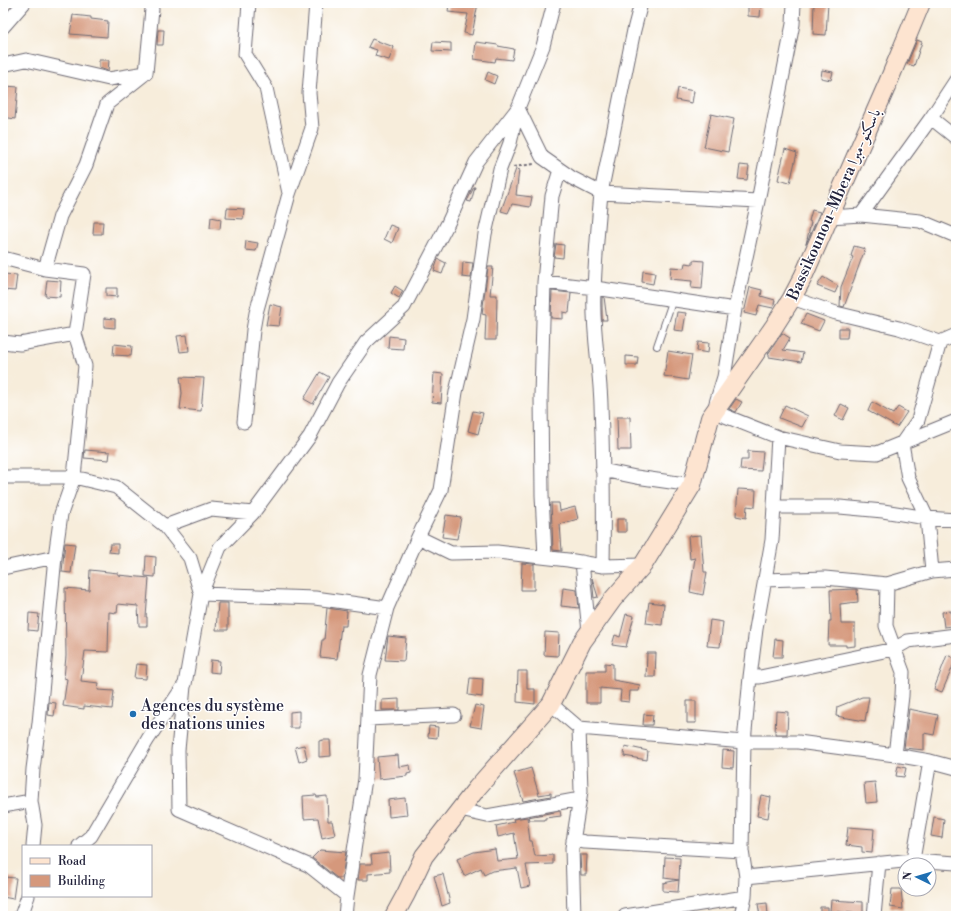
<svg xmlns="http://www.w3.org/2000/svg" width="959" height="919" viewBox="0 0 959 919" font-family="'Libre Bodoni',Amiri,serif">
  <style>
    .building { fill: #d5987c }
    .lines { fill: none; stroke-linecap: round; stroke-linejoin: round }
    .lane-casing { stroke: #6d6973; stroke-width: 8 }
    .street-casing { stroke: #6d6973; stroke-width: 15 }
    .secondary-casing { stroke: #6d6973; stroke-width: 20 }
    .path { stroke: #6d6973; stroke-width: 2; stroke-dasharray: 3 3; stroke-linecap: butt }
    .lane { stroke: #fff; stroke-width: 6 }
    .street { stroke: #fff; stroke-width: 13 }
    .secondary { stroke: #fde4d0; stroke-width: 18 }
    .poi-dot { fill: #1f6fb2; stroke: #fff; stroke-width: 1.5 }
    .labels { text-anchor: middle; stroke-width: 3; stroke-linejoin: round; paint-order: stroke }
    .street-label { font-size: 16px; fill: #22223b; stroke: #fff }
    .poi-label { font-size: 16px; fill: #22223b; stroke: #fff; text-anchor: start }
  </style>
  <rect width="100%" height="100%" fill="#fff"/>
  <filter id="ink" filterUnits="userSpaceOnUse"><feTurbulence type="fractalNoise" baseFrequency=".025" numOctaves="2"/><feDisplacementMap in="SourceGraphic" scale="8" xChannelSelector="R" yChannelSelector="G"/><feConvolveMatrix kernelMatrix="1 2 1 2 8 2 1 2 1" color-interpolation-filters="sRGB"/></filter>
  <filter id="wash" filterUnits="userSpaceOnUse"><feTurbulence type="fractalNoise" baseFrequency=".012" numOctaves="4" result="noise"/><feDisplacementMap in="SourceGraphic" scale="16" xChannelSelector="R" yChannelSelector="G"/><feGaussianBlur stdDeviation="0.9" result="paint"/><feColorMatrix in="noise" values="0 0 0 0 0 0 0 0 0 0 0 0 0 0 0 0 0 1.4 0 .05"/><feComposite in="paint" operator="in"/></filter>
  <g filter="url(#wash)">
    <rect width="100%" height="100%" fill="#f7eddb"/>
    <g id="blocks">
      <path class="building" d="M449 3H478L472 35 464 33 468 14 448 12Z
        M748 3H761L760 17 748 16Z
        M814 3H828L826 35 813 34Z
        M73 15 91 17V19L108 21 107 37 70 34Z
        M158 30H164L163 45H157Z
        M372 39 394 47 389 60 375 56 377 50 368 47Z
        M917 40 922 42 914 66 907 64Z
        M433 42 451 43V52L432 51Z
        M476 42 498 45V46L514 49 512 60 496 58 495 62 474 59Z
        M99 60H109L108 71 99 68Z
        M822 70 833 72 831 80 821 78Z
        M488 72 497 76 494 84 485 80Z
        M6 86 18 87 15 119 3 117Z
        M678 88 694 91 692 103 676 100Z
        M711 114 734 119 728 152 704 147Z
        M785 149 797 153 790 183 778 180Z
        M740 165 749 166 747 180 738 179Z
        M516 169 519 170 516 195 532 197 530 207 512 204 508 213 501 211Z
        M474 187H475L471 202 467 201Z
        M227 208 244 209 243 219 226 218Z
        M812 210 820 212 806 244 811 222 809 221Z
        M211 217 221 219 220 229 210 228Z
        M94 222H103L102 234H93Z
        M390 225 398 228 392 243 384 239Z
        M246 241 258 243 256 251 245 250Z
        M556 244 564 245 563 258 554 257Z
        M854 246 865 249 844 307 840 306 841 287 853 257 851 256Z
        M438 259 446 263 442 274 434 271Z
        M693 260 704 261 702 289 691 288 692 281 670 279 671 267 684 268 685 263 693 264Z
        M463 262 473 263 471 278 462 277Z
        M488 267H493L490 295H497L496 340H485L486 315 482 314Z
        M643 271 655 273 653 284 642 282Z
        M3 274 17 275 15 291 3 290Z
        M823 277 838 286 835 293 817 286Z
        M47 280 61 281 60 297 45 296Z
        M395 286 403 291 399 298 391 293Z
        M750 287 762 290 761 296 775 300 773 308 759 305 756 316 744 313Z
        M106 288H117V297L106 296Z
        M552 291 571 293 569 313 563 312V319L551 318Z
        M602 297H604L607 320H602Z
        M270 304 282 307 279 326 266 325Z
        M677 312 686 313 683 331 674 330Z
        M806 314 824 321 819 331 801 324Z
        M104 318 115 319V328L104 327Z
        M839 328H848L847 338H839Z
        M782 333 790 338 783 350 803 353 801 362 769 357V354H768Z
        M187 335 189 351 180 352 177 336Z
        M389 336 404 338 403 349 388 348Z
        M698 342 709 343 708 353 697 351Z
        M114 344 132 346 131 356 113 355Z
        M668 351 692 355 688 380 664 376Z
        M626 356 638 357 637 365H626Z
        M320 372 329 377 313 404 304 399Z
        M434 373 443 374 441 403 432 402Z
        M180 377 204 378 201 411 180 409 182 393Z
        M736 399 742 402 736 412 729 409Z
        M872 402 893 414 898 407 907 412 897 427 868 411Z
        M841 404 849 408 843 420 835 416Z
        M785 405 808 416 802 427 779 418Z
        M473 411 483 413 478 434 468 431Z
        M617 417H630L631 450H618Z
        M85 450 110 452 109 460 84 458Z
        M748 451 763 452 761 471 740 470 741 460H748Z
        M738 489 756 490 755 507 747 506 746 518 736 516Z
        M551 503H559L560 511 575 507 578 519 560 524 562 551 553 550Z
        M446 515 461 517 457 539 442 537Z
        M617 519H626V532H617Z
        M701 535 704 572H707L703 595 690 592 695 558 690 559 688 536Z
        M65 543 75 544 71 573 62 572Z
        M110 544H118V553L109 552Z
        M146 556 156 557 155 577 145 576Z
        M522 563 534 564V590H521Z
        M90 570 118 573V575L149 578 146 617H147V626H139L138 606 118 604 117 613 109 612 108 652 85 651 81 681 99 683 98 690 114 691 112 709 84 706V709L63 706 67 679 64 678 66 656 65 588 89 590Z
        M592 578 598 597 594 598Z
        M563 588 577 590 579 608 561 606Z
        M857 589 858 602 840 604 841 624H855V646L846 647V645H828L829 621H831L830 590Z
        M649 602 664 604 662 625 646 623Z
        M218 603H228V630H216Z
        M327 608 347 611 346 626H341L337 659 320 657 322 640H324Z
        M951 611 952 626 944 627 942 612Z
        M29 613 39 614 37 631 28 630Z
        M626 614 634 616 626 647 612 645 615 635 620 637Z
        M710 620 723 622 720 647 707 646Z
        M545 632 559 633 558 656 544 655Z
        M388 636 406 638 404 661 385 660Z
        M775 639 783 640 782 657H773Z
        M647 653H656L655 677H646Z
        M947 655 956 659 942 692 934 689Z
        M211 660 220 661 219 673 210 672Z
        M605 663 613 664V680L640 685 639 691H630L629 702 620 701 621 690 600 688V703H586V671H605Z
        M136 664 147 665 146 679 134 678Z
        M518 671H527V689H535V704L517 702Z
        M470 678 483 679 482 697 468 695Z
        M862 697H869L865 721 836 716 837 707Z
        M399 699V710H382V700Z
        M687 701H696V723H687Z
        M49 702 56 703 54 716 48 715Z
        M475 705 484 707 481 728 470 726Z
        M909 709 938 715 934 735 924 733V750L904 748Z
        M299 711V728H290V712Z
        M776 711 788 712 787 734H775Z
        M644 714 653 715 652 725H643Z
        M429 726 438 727 437 738 428 737Z
        M323 740H330L331 756 319 757V741Z
        M304 745 307 759 299 762 295 747Z
        M625 746 648 751 647 760 624 756Z
        M723 750 734 751 733 768 722 767Z
        M398 755 399 767 410 765 411 773 407 774V776L379 779 377 757Z
        M898 766 906 768 904 777 896 776Z
        M531 768 539 795 551 793V796L523 801 514 773Z
        M875 782 877 802 866 803 864 783Z
        M316 795 317 797 327 796 328 821H332L335 835 322 838 318 818 304 819 303 796Z
        M761 795 771 797 768 818 757 816Z
        M405 798 407 815 389 817 388 800Z
        M560 811 561 816 545 818V820H529L528 817Z
        M527 817 530 841H532L535 856 553 855V864L526 865 530 886 521 888 517 868 492 871 484 875 481 868 464 876 457 859 474 852 495 849 497 861 518 859 514 833 498 837 496 826 514 822 513 819Z
        M934 817 944 819 942 838 931 836Z
        M848 827 874 829 872 853 862 852V847L846 845Z
        M320 850 346 852 342 878H337L312 858Z
        M389 853 390 872 368 874V880H358L360 864H372L371 855Z
        M580 855H587L586 875H581Z
        M665 857 680 858 679 880 664 878Z
        M443 874 450 903 442 906 434 876Z
        M3 877 16 878 13 899 3 897Z
        M679 880 678 892 663 891V883Z
        M892 889H901L903 909 890 907Z
        M831 900 863 902V914L830 911Z
        M767 903 768 916H760L758 904Z
        M820 907H828V916H820Z"/>
    </g>
  </g>
  <g filter="url(#ink)">
    <use href="#blocks" fill-opacity="0" stroke="#6d6973" stroke-width="1"/>
    <g class="lines">
      <g class="lane-casing">
        <path id="lane" d="M657 346 673 299"/>
      </g>
      <g class="street-casing">
        <path id="street" d="M249 3 245 54 266 88 289 193
          M3 27 24 3
          M3 65 26 60 109 79 146 73
          M518 108 542 157 572 178 601 193 758 201
          M931 118 956 138
          M861 215 931 118 956 80
          M830 217 861 215 920 221 956 236
          M3 258 45 269
          M544 282 595 288 735 309
          M792 298 836 313 899 328 940 342 918 420 902 443 908 478 927 518 956 520
          M3 342 20 344 75 334
          M940 342 956 335
          M716 403 724 377 735 309 758 201 793 24 794 3
          M715 412 778 437 840 451 877 453 956 421
          M244 422 253 330 256 313 289 194 312 128 309 93 316 3
          M602 470 636 477 692 485
          M3 477H74L116 487 165 526 190 558 201 594
          M775 507H840L883 511 927 518 932 571
          M165 526 211 509 253 513
          M418 537 451 553 497 552 568 560 603 566 643 565
          M545 557 542 495 541 396 544 282 552 196 560 170
          M582 562 589 632
          M603 566C604 512 603 458 601 405 600 367 592 330 594 293 595 259 598 226 601 193L634 30 641 3
          M3 568 55 557 61 514 74 477 85 366 75 334 84 274 45 269 60 216 86 165 107 104 146 73 152 9
          M764 580 825 578 887 584 932 571 956 569
          M887 584 886 626 903 672 902 696 895 755
          M201 594 315 598 387 608
          M750 677 756 629 772 540 778 437
          M184 686 178 750 179 809 308 865 347 896
          M551 704 579 728 581 791 572 848 574 916
          M368 719 454 715
          M579 728 744 742 750 677H760L894 649 908 641 956 635
          M3 806 31 801
          M460 810 487 816 580 799
          M573 840 585 842 742 851
          M33 846 35 825 31 801 33 769 39 723 55 557
          M79 846 91 836 148 739 185 684 201 594 220 547 253 513 310 436 338 383 366 342 404 307 448 223 476 162 518 108 543 46 554 3
          M913 860 930 761
          M746 877 913 860 956 863
          M21 916 28 896
          M345 916 347 896 365 779 370 675 387 608 418 537 441 490 456 392 473 319 485 234 500 169 510 143 517 112
          M625 916 745 897
          M741 916 745 897 746 877 742 851 744 742H798L895 755 930 761 956 768
          M874 916 879 863"/>
      </g>
      <g class="secondary-casing">
        <path id="secondary" d="M394 916 406 894 424 856 477 788 551 704 582 642 613 599 643 565 692 485 710 418 773 328 792 298 803 277 887 85 921 3"/>
      </g>
      <path class="path" d="M513 167 534 164"/>
      <use href="#lane" class="lane"/>
      <use href="#street" class="street"/>
      <use href="#secondary" class="secondary"/>
    </g>
  </g>
  <circle class="poi-dot" cx="133" cy="714" r="4"/>
  <g class="labels">
    <g class="street-label">
      <text transform="translate(833 204) rotate(-66)" y="6">Bassikounou-Mbera باسكنو-مبرا</text>
    </g>
    <g class="poi-label">
      <text x="141" y="711">Agences du système<tspan x="141" dy="18">des nations unies</tspan></text>
    </g>
  </g>
  <rect width="959" height="919" fill="none" stroke="#fff" stroke-width="16"/>
  <rect x="22" y="845" width="130" height="52" fill="#ffffff" stroke="#a7a7b1"/>
  <rect x="30" y="858" width="20" height="6" fill="#fde4d0" stroke="#a7a7b1"/>
  <text x="58" y="865" font-size="12" fill="#22223b">Road</text>
  <rect x="30" y="875" width="20" height="12" fill="#d5987c" stroke="#a7a7b1"/>
  <text x="58" y="885" font-size="12" fill="#22223b">Building</text>
  <g transform="translate(917 877) rotate(275)"><circle r="19" fill="#ffffff" stroke="#a7a7b1"/>
  <path d="M0-3L7 15L0 10L-7 15Z" fill="#1f6fb2"/>
  <text y="-6" font-size="11" font-weight="bold" text-anchor="middle" fill="#22223b">N</text>
  </g>
</svg>
